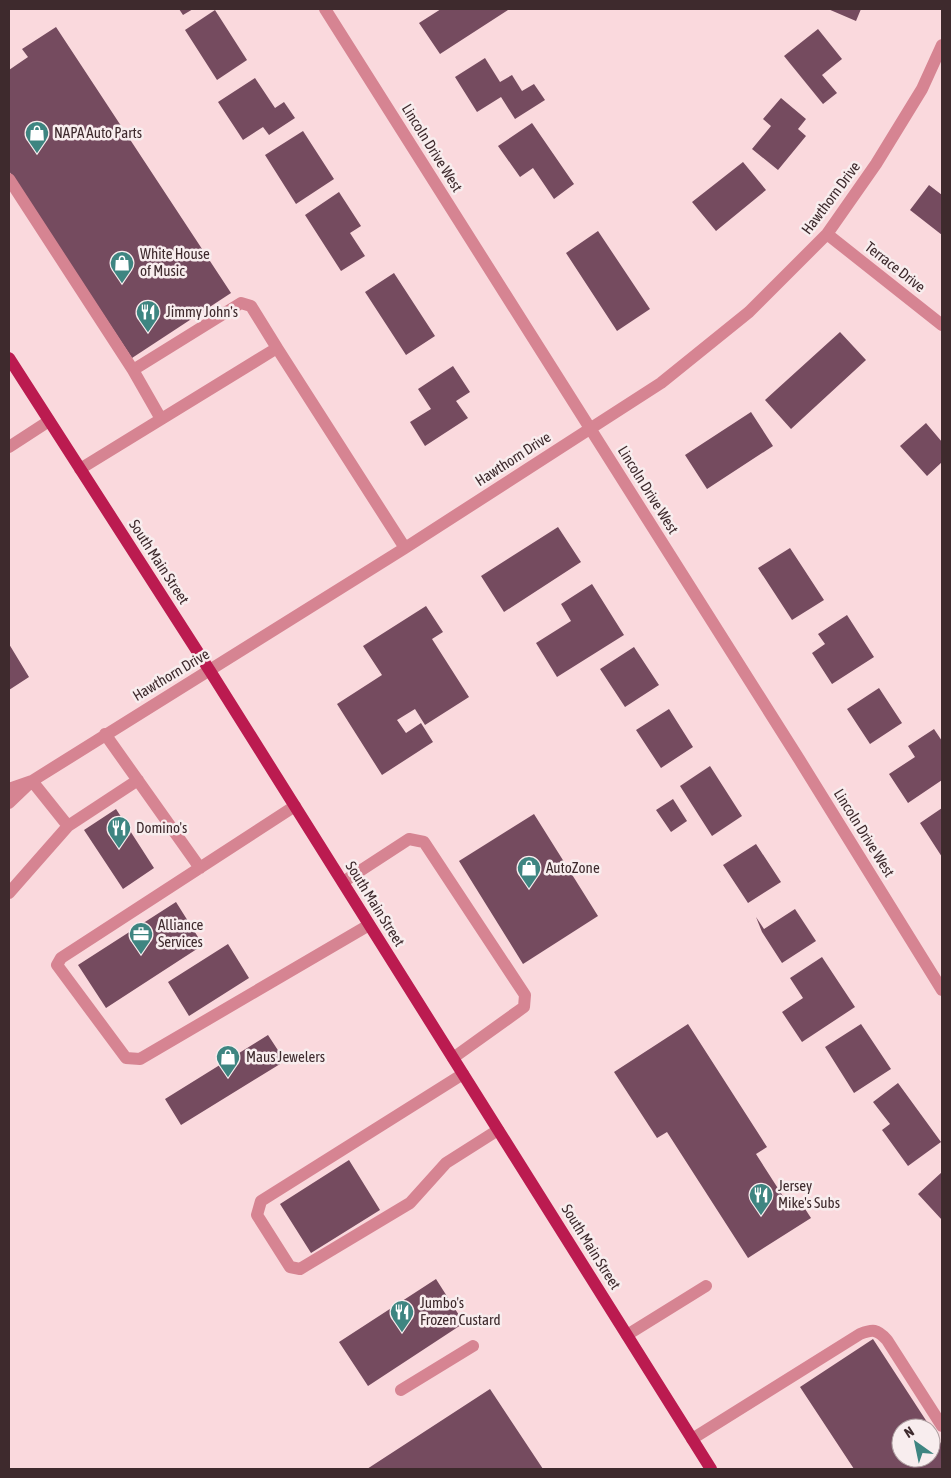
<svg xmlns="http://www.w3.org/2000/svg" width="951" height="1478" viewBox="0 0 951 1478" font-family="'Asap Condensed',sans-serif">
  <style>
    .building { fill: #754b5f; fill-rule: evenodd }
    .lines { fill: none; stroke-linecap: round; stroke-linejoin: round }
    .minor { stroke: #d68492; stroke-width: 12 }
    .major { stroke: #bb1b50; stroke-width: 12 }
    .labels { text-anchor: middle; stroke-width: 5; stroke-linejoin: round; paint-order: stroke }
    .poi-label { font-size: 15px; fill: #3e2a2d; stroke: #f8edee; text-anchor: start }
    .street-label { font-size: 15px; fill: #3e2a2d; stroke: #f8edee }
  </style>
  <rect width="100%" height="100%" fill="#fad9dd"/>
  <path class="building" d="M179 9H193L183 15Z
    M441 9H507L508 10 440 54 419 23Z
    M828 9H861L856 21Z
    M215 10 247 60 217 80 185 30Z
    M56 27 231 293 132 358 9 171V70L28 57 22 49Z
    M818 29 842 59 822 75 837 93 823 104 784 56Z
    M485 58 500 82 512 75 522 91 534 84 545 100 515 119 501 97 477 112 455 77Z
    M255 78 275 108 284 102 295 118 269 135 263 127 243 140 218 102Z
    M781 98 806 119 798 129 806 136 778 170 752 149 771 126 763 119Z
    M532 123 574 184 554 199 533 168 520 177 498 146Z
    M303 131 334 179 296 204 265 155Z
    M743 162 766 190 716 231 692 202Z
    M929 185 942 195V235L910 210Z
    M339 192 361 226 350 233 365 256 341 271 305 215Z
    M598 231 650 309 617 331 566 253Z
    M394 273 435 336 406 355 365 292Z
    M840 332 866 360 791 429 765 400Z
    M453 366 470 392 456 401 468 418 425 446 410 422 431 409 418 389Z
    M751 412 773 446 707 489 685 455Z
    M926 423 942 442V462L927 476 900 446Z
    M558 527 581 562 504 612 481 576Z
    M790 548 824 600 792 620 758 568Z
    M592 584 624 635 557 677 536 643 571 621 561 604Z
    M426 606 443 632 432 639 469 697 425 725 415 709 397 720 406 733 421 723 433 742 382 775 337 704 382 675 363 646Z
    M847 615 874 657 832 684 812 653 825 644 818 634Z
    M9 644 29 677 9 690Z
    M634 647 659 685 625 707 600 669Z
    M879 688 902 723 870 744 847 709Z
    M669 709 693 747 661 768 636 730Z
    M934 729 942 741V780L908 803 889 774 915 757 908 746Z
    M710 766 742 816 712 836 680 786Z
    M673 799 687 821 671 832 656 810Z
    M942 808V857L920 823Z
    M116 809 154 868 123 889 84 830Z
    M534 814 598 916 523 964 459 861Z
    M756 844 781 882 748 903 723 865Z
    M176 902 203 945 106 1008 78 965Z
    M795 909 816 941 782 963 762 932 756 917 764 929Z
    M228 944 249 978 189 1016 168 982Z
    M822 957 855 1007 802 1042 782 1012 803 998 790 978Z
    M688 1024 767 1147 756 1154 788 1204 798 1198 811 1218 748 1258 667 1132 657 1138 614 1072Z
    M861 1024 891 1069 854 1093 825 1047Z
    M268 1035 285 1061 181 1125 165 1099Z
    M898 1083 941 1142 908 1166 882 1130 890 1124 873 1102Z
    M349 1160 380 1210 311 1253 280 1204Z
    M942 1172V1220L918 1194Z
    M436 1279 464 1323 368 1386 339 1342Z
    M873 1339 942 1445V1469H854L800 1387ZM901 1428H931V1458H901Z
    M490 1389 543 1469H367Z"/>
  <g class="lines">
    <path class="minor" d="M325 9 799 759 942 990
      M9 179 133 370
      M827 234 942 325
      M277 348 405 548
      M9 447 49 421
      M80 469 277 348 251 306 241 303 133 370 161 419
      M105 734 200 868
      M9 789 32 781 68 826
      M9 803 32 781 405 548 661 383 749 312 827 234 876 164 922 89 942 45
      M295 806 61 958 57 965 126 1058 140 1059 369 925
      M343 882 409 839 424 842 525 995 524 1007 453 1058
      M9 893 68 826 138 780
      M463 1074 261 1201 257 1215 290 1267 300 1269 410 1203 446 1163 498 1130
      M627 1335 706 1286
      M401 1390 473 1346
      M692 1439 860 1334C873 1329 877 1329 887 1340L942 1426"/>
    <path class="major" d="M9 358 210 671 711 1469"/>
  </g>
  <defs>
    <g id="shop-pin" transform="scale(1.25)"><path d="M0 17L-7.5 6A9.5 9.5 0 1 1 7.5 6Z" fill="#3e8581" stroke="#f8edee"/><path d="M-5-2.5h2.3a2.7 3.5 0 0 1 5.4 0H5L5.5 6h-11ZM-1.5-2.5h3a1.5 2.3 0 0 0-3 0Z" fill="#fff"/></g>
    <g id="restaurant-pin" transform="scale(1.25)"><path d="M0 17L-7.5 6A9.5 9.5 0 1 1 7.5 6Z" fill="#3e8581" stroke="#f8edee"/><path d="M-5-6h1v4h1v-4h1v4h1v-4h1v5L-1.5 .5V6h-2V.5L-5-1ZM5-6V6H3V1.5H1.5Q1.5-4 5-6Z" fill="#fff"/></g>
    <g id="office-pin" transform="scale(1.25)"><path d="M0 17L-7.5 6A9.5 9.5 0 1 1 7.5 6Z" fill="#3e8581" stroke="#f8edee"/><path d="M-6-3h4V-5.5h4V-3h4V5H-6ZM-1-4.5V-3h2v-1.5ZM-6 0V1H6V0Z" fill="#fff"/></g>
  </defs>
  <g fill-rule="evenodd">
    <use href="#shop-pin" x="37" y="133"/>
    <use href="#shop-pin" x="122" y="263"/>
    <use href="#restaurant-pin" x="148" y="312"/>
    <use href="#restaurant-pin" x="119" y="828"/>
    <use href="#shop-pin" x="529" y="868"/>
    <use href="#office-pin" x="141" y="934"/>
    <use href="#shop-pin" x="228" y="1057"/>
    <use href="#restaurant-pin" x="761" y="1195"/>
    <use href="#restaurant-pin" x="402" y="1312"/>
  </g>
  <g class="labels">
    <g class="poi-label">
      <text x="54" y="138">NAPA Auto Parts</text>
      <text x="140" y="259">White House<tspan x="140" dy="17">of Music</tspan></text>
      <text x="166" y="317">Jimmy John's</text>
      <text x="136" y="833">Domino's</text>
      <text x="546" y="873">AutoZone</text>
      <text x="158" y="930">Alliance<tspan x="158" dy="17">Services</tspan></text>
      <text x="246" y="1062">Maus Jewelers</text>
      <text x="778" y="1191">Jersey<tspan x="778" dy="17">Mike's Subs</tspan></text>
      <text x="420" y="1308">Jumbo's<tspan x="420" dy="17">Frozen Custard</tspan></text>
    </g>
    <g class="street-label">
      <text transform="translate(432 148) rotate(58)" y="5">Lincoln Drive West</text>
      <text transform="translate(831 198) rotate(-53)" y="5">Hawthorn Drive</text>
      <text transform="translate(895 267) rotate(38)" y="5">Terrace Drive</text>
      <text transform="translate(513 459) rotate(-33)" y="5">Hawthorn Drive</text>
      <text transform="translate(648 490) rotate(58)" y="5">Lincoln Drive West</text>
      <text transform="translate(159 562) rotate(57)" y="5">South Main Street</text>
      <text transform="translate(171 675) rotate(-31)" y="5">Hawthorn Drive</text>
      <text transform="translate(864 833) rotate(58)" y="5">Lincoln Drive West</text>
      <text transform="translate(375 904) rotate(58)" y="5">South Main Street</text>
      <text transform="translate(591 1247) rotate(58)" y="5">South Main Street</text>
    </g>
  </g>
  <rect width="951" height="1478" fill="none" stroke="#3e2a2d" stroke-width="20"/>
  <g transform="translate(916 1443) rotate(327)"><circle r="24" fill="#f8edee" stroke="#ae9fa1"/>
  <path d="M0-4L9 19L0 12L-9 19Z" fill="#3e8581"/>
  <text y="-8" font-size="14" font-weight="bold" text-anchor="middle" fill="#3e2a2d">N</text>
  </g>
</svg>
